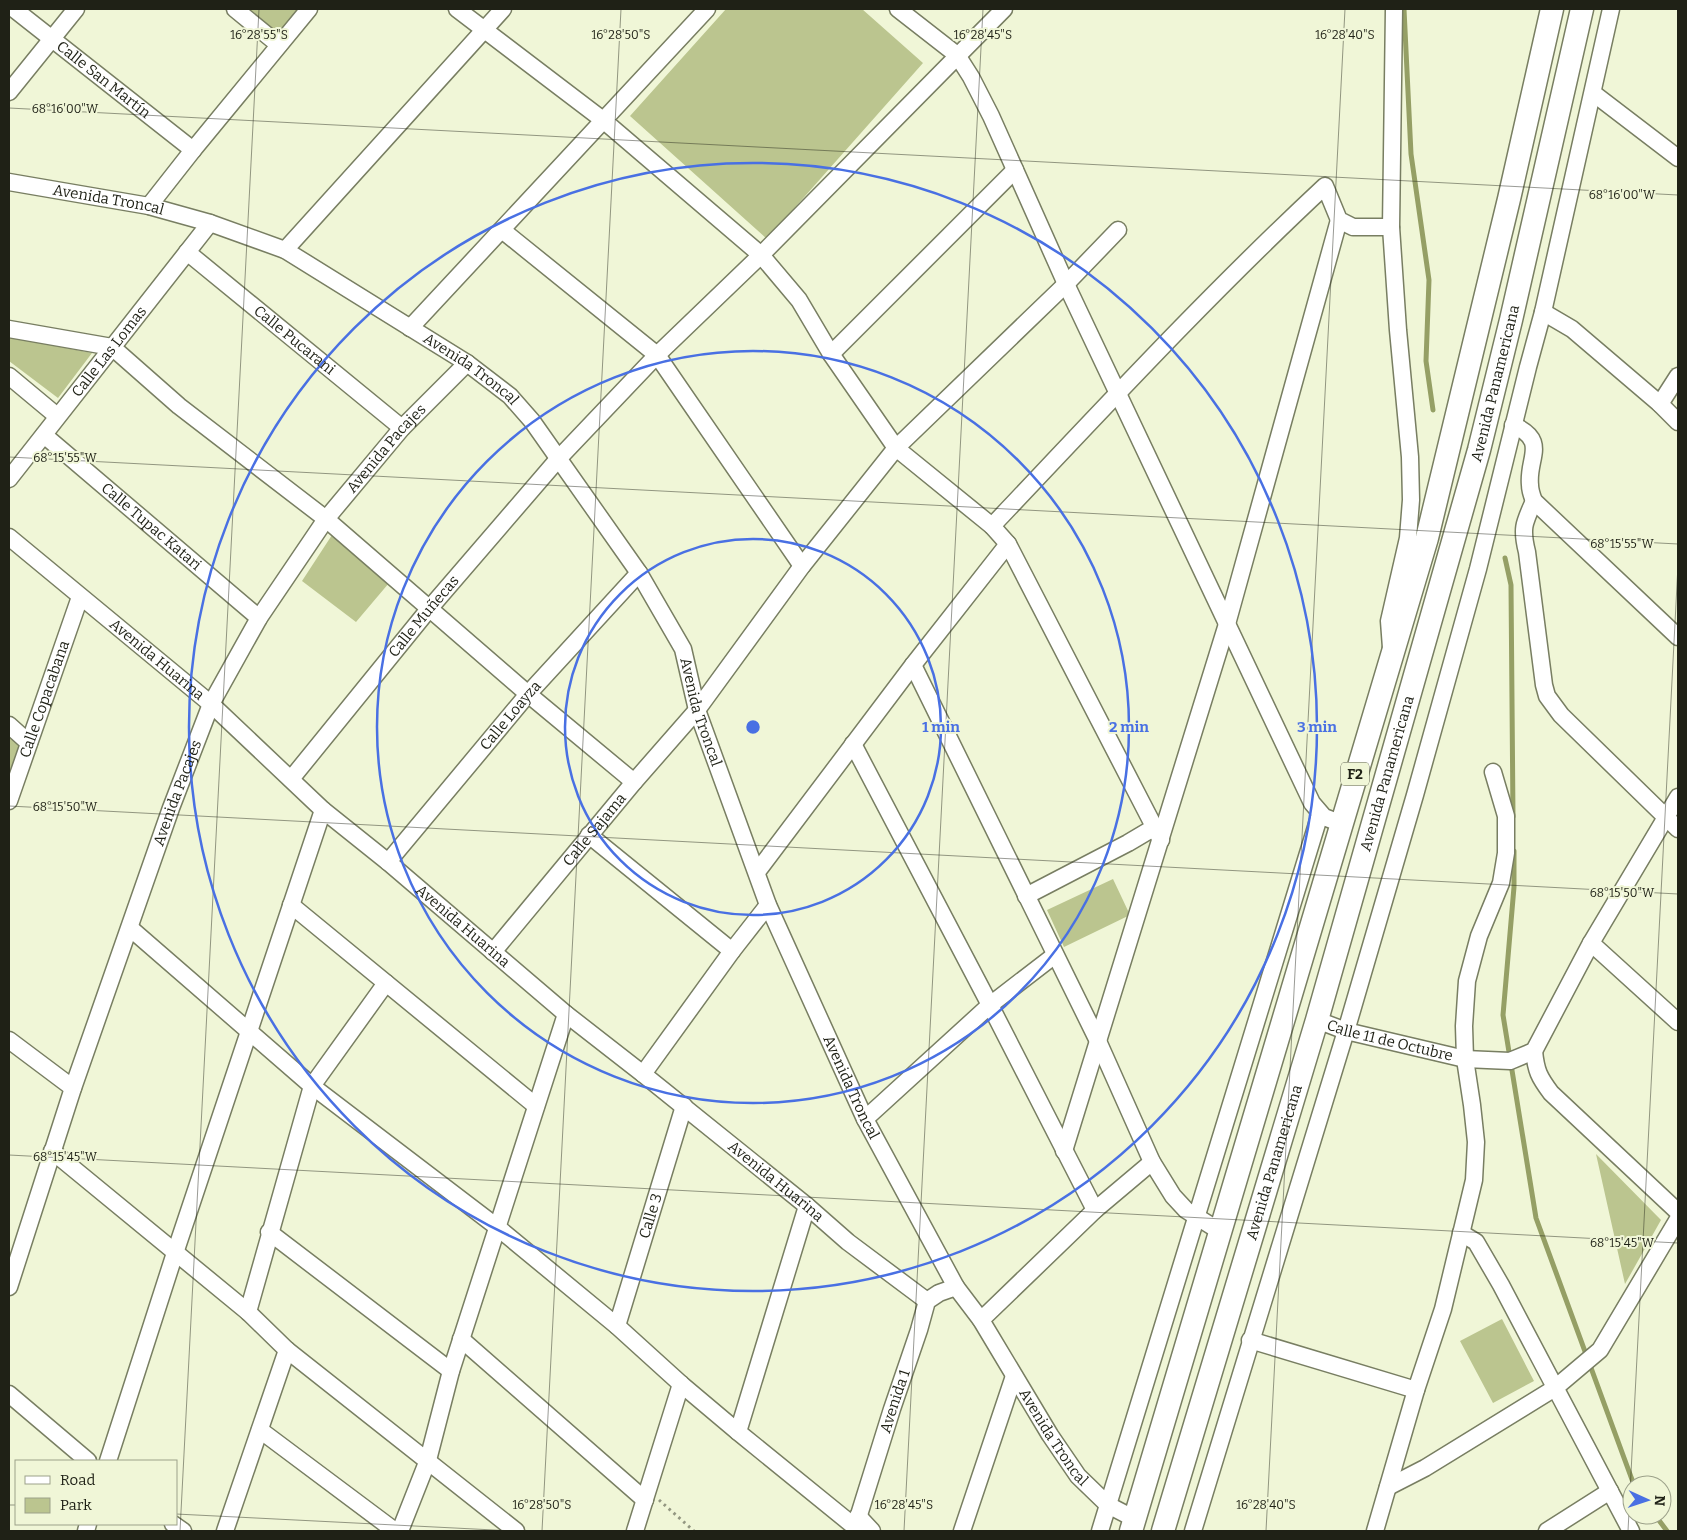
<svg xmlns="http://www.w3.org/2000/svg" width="1687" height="1540" viewBox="0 0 1687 1540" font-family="Bitter,serif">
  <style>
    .green { fill: #bbc58f }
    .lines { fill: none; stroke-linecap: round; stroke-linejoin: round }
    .stream { stroke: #959f65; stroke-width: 5 }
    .minor-casing { stroke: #787e62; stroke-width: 19 }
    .highway-casing { stroke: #787e62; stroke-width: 25 }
    .path { stroke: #939781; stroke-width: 3; stroke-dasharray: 2.5 4; stroke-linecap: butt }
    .minor { stroke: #fff; stroke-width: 16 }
    .highway { stroke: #fff; stroke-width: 22 }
    .ticks { fill: none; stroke: #1f2116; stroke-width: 1; stroke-opacity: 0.45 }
    .ring { fill: none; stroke: #4970e3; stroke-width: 2.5 }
    .labels { text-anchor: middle; stroke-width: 4; stroke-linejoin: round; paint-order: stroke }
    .shield { fill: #f0f6d7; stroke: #5e6150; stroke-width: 1 }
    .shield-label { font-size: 14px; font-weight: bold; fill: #1f2116 }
    .street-label { font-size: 15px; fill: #1f2116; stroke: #f0f6d7 }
    .ticks-label { font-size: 12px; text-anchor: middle; fill: #1f2116; stroke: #f0f6d7; stroke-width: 4; stroke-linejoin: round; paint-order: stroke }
    .centre { fill: #4970e3; stroke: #f0f6d7; stroke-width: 2.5 }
    .ring-label { font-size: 15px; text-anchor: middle; font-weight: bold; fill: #4970e3; stroke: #f0f6d7; stroke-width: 4; stroke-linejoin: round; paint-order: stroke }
  </style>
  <rect width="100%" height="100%" fill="#f0f6d7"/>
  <path class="green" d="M246 9H300L279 35Z
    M726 9H862L923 63 767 239 630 116Z
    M9 337 92 353 58 398 9 361Z
    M332 535 389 583 356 622 302 581Z
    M9 733 22 744 9 779Z
    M1113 879 1130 915 1064 947 1047 910Z
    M1596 1154 1661 1220 1625 1284Z
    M1502 1319 1534 1381 1493 1403 1460 1341Z"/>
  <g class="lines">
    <path class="stream" d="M1404 9 1411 154 1429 280 1426 361 1433 410
      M1505 558 1511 585 1513 817
      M1514 851V887L1503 1015 1536 1218 1634 1485
      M1655 1515 1667 1531"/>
    <g class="minor-casing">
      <g id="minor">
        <path id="s1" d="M14 9 193 150"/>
        <path d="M235 9 279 45"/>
        <path d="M457 9 603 120 761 255 799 300 831 354 896 448 992 526 1008 544 1161 840"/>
        <path d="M898 9 957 55 971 77 991 116 1066 284 1312 803 1324 817 1340 823"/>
        <path d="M9 92 76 9"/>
        <path d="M1593 93 1678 158"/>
        <path id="s2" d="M9 182 149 206 210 223 285 250 467 363 510 396 532 421 639 573 683 649 697 710 768 905 865 1119 956 1287 981 1320 1050 1435 1078 1476 1108 1505 1135 1519"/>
        <path d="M149 206 193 150 309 9"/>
        <path d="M502 230 657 355 802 566"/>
        <path d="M285 250 503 9"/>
        <path id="s3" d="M187 252 402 428"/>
        <path d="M1543 312 1572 329 1660 404 1678 422"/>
        <path d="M410 328 707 9"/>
        <path d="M9 329 112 347 179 406 326 519 528 694 634 782"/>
        <path d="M831 354 1015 170"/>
        <path d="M9 376 57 416"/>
        <path d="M1660 404 1678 376"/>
        <path d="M1513 425C1549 441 1527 458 1530 485 1530 490 1532 496 1534 501L1678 637"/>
        <path id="s4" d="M44 435 259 618"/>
        <path id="s5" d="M9 479 210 223"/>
        <path d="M1534 501C1524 523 1521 528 1527 552L1544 685 1547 696 1561 715 1678 829"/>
        <path d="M992 526C1101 411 1209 294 1325 186L1339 220 1353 227H1391"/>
        <path id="s6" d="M9 537 211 704 323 810 388 862 566 1014 643 1074 807 1206 848 1242 927 1301"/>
        <path d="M1391 648 1389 621 1408 538 1411 500 1410 457 1398 330 1391 227 1394 9"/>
        <path d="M913 665 1098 1041 1152 1162 1173 1196 1186 1210 1221 1232"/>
        <path d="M9 725 29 743"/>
        <path d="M853 744 990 1005 1095 1210"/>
        <path id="s7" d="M291 779 429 609 559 458 657 355 761 255 1004 9"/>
        <path id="s8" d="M9 801 80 597"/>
        <path d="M589 835 732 951"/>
        <path id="s9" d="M388 862 528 694 639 573"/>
        <path d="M757 872 913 665 1008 544"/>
        <path d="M1026 896 1128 843 1155 827"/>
        <path d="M291 905 536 1106"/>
        <path d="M130 928 312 1086 497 1227 617 1326 681 1384 738 1432 855 1527"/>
        <path d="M1591 943 1678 1022"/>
        <path id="s10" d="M493 952 634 782 697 710 802 566 896 448 1066 284 1118 230"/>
        <path id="s11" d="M1317 1020 1346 1031 1465 1059 1510 1061 1534 1051 1591 943 1678 797"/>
        <path d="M9 1040 73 1088"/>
        <path d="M1534 1051C1536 1071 1539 1077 1551 1093L1678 1212"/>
        <path d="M643 1074 732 951 768 905"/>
        <path d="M865 1119 990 1005 1055 955"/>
        <path d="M52 1151 248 1312 287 1350 516 1531"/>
        <path d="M1064 1151 1227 624 1339 220"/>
        <path d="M269 1232 451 1371"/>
        <path d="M1461 1233 1476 1242 1501 1285 1631 1531"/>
        <path id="s12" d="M9 1287 73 1088 171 808 211 704 259 618 326 519 402 428 467 363"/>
        <path d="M248 1312 312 1086 386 983"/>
        <path d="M981 1320 1095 1210 1152 1162"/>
        <path id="s13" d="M617 1326 684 1106"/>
        <path d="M461 1339 645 1500"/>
        <path d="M1250 1340 1416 1390"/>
        <path d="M9 1394 88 1461"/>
        <path d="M260 1430 395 1531"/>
        <path d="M738 1432 807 1206"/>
        <path d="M108 1461 175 1253 323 810"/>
        <path d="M1388 1487 1425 1468 1555 1388 1600 1350 1678 1219"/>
        <path d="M858 1516 872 1531"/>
        <path d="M173 1524 183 1531"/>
        <path d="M86 1531 88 1524"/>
        <path d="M225 1531 287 1350"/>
        <path d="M400 1531 428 1460 451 1371 566 1014"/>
        <path d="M635 1531 681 1384"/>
        <path id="s14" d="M854 1531 892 1409 919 1330 927 1301 939 1293 956 1287"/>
        <path d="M962 1531 1014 1376"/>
        <path d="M1100 1531 1320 814"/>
        <path d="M1193 1531 1346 1031 1415 795 1478 569 1528 367 1543 312 1611 9"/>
        <path d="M1375 1531 1416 1390 1443 1309 1474 1180 1476 1142 1472 1105 1465 1059 1464 1026 1467 981 1479 936 1501 883 1506 853V816L1493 772"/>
        <path d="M1547 1531 1610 1491"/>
      </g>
    </g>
    <g class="highway-casing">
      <g id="highway">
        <path d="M1131 1531 1427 538 1509 199 1552 9"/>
        <path id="s15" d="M1163 1531 1317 1020 1479 450 1511 320 1582 9"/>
      </g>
    </g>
    <path class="path" d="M659 1500 694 1531"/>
    <use href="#minor" class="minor"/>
    <use href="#highway" class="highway"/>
  </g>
  <path class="ticks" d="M9 108 1678 195M9 457 1678 544M9 806 1678 894M9 1155 1678 1243M9 1505H16M176 1514 514 1531M180 1531 259 9M542 1531 621 9M904 1531 983 9M1266 1531 1345 9M1628 1531 1678 565"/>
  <g class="ring">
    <circle cx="753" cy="727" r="188"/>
    <circle cx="753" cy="727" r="376"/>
    <circle cx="753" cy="727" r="564"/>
  </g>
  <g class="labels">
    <rect class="shield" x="1341" y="762.5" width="28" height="23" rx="4"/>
    <g class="shield-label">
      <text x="1355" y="779">F2</text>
    </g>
    <g class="street-label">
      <text dy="5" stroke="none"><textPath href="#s1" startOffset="114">Calle San Martín</textPath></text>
      <text dy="5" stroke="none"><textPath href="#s2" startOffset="101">Avenida Troncal</textPath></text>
      <text dy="5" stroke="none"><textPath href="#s3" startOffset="139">Calle Pucarani</textPath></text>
      <text dy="5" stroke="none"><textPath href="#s5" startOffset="162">Calle Las Lomas</textPath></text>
      <text dy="5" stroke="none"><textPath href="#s2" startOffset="506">Avenida Troncal</textPath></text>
      <text dy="5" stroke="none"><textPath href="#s15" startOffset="1195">Avenida Panamericana</textPath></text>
      <text dy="5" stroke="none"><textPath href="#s12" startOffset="928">Avenida Pacajes</textPath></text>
      <text dy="5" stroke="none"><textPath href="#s4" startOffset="141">Calle Tupac Katari</textPath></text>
      <text dy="5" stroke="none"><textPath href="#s7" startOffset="210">Calle Muñecas</textPath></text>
      <text dy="5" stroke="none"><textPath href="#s6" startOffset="192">Avenida Huarina</textPath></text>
      <text dy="5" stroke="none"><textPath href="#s8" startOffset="108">Calle Copacabana</textPath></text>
      <text dy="5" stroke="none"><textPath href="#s2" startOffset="926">Avenida Troncal</textPath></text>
      <text dy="5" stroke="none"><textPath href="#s9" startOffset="191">Calle Loayza</textPath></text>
      <text dy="5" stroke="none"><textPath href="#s15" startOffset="790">Avenida Panamericana</textPath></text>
      <text dy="5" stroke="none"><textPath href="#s12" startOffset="522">Avenida Pacajes</textPath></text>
      <text dy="5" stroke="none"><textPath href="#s10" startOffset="159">Calle Sajama</textPath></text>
      <text dy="5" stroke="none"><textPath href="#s6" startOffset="598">Avenida Huarina</textPath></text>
      <text dy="5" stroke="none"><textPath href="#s11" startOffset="76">Calle 11 de Octubre</textPath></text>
      <text dy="5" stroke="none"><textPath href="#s2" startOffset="1331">Avenida Troncal</textPath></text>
      <text dy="5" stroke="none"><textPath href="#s15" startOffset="385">Avenida Panamericana</textPath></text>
      <text dy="5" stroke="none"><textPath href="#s6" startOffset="1002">Avenida Huarina</textPath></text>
      <text dy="5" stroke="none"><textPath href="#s13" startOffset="115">Calle 3</textPath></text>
      <text dy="5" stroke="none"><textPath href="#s14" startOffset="136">Avenida 1</textPath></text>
      <text dy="5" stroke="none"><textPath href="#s2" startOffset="1736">Avenida Troncal</textPath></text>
    </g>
  </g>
  <g class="ticks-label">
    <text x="259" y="39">16°28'55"S</text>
    <text x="621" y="39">16°28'50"S</text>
    <text x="983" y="39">16°28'45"S</text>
    <text x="1345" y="39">16°28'40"S</text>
    <text x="65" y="113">68°16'00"W</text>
    <text x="1622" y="199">68°16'00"W</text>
    <text x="65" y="462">68°15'55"W</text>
    <text x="1622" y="548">68°15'55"W</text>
    <text x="65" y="811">68°15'50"W</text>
    <text x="1622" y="897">68°15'50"W</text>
    <text x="65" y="1161">68°15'45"W</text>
    <text x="1622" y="1247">68°15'45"W</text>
    <text x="542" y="1509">16°28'50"S</text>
    <text x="904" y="1509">16°28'45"S</text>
    <text x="1266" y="1509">16°28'40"S</text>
  </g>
  <circle cx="753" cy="727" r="8" class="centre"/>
  <g class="ring-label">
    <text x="941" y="732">1 min</text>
    <text x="1129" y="732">2 min</text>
    <text x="1317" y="732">3 min</text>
  </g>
  <rect width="1687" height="1540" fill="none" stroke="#1f2116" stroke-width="20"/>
  <rect x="15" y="1460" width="162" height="65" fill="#f0f6d7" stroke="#9ca18a"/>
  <rect x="25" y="1476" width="25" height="8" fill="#ffffff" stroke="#9ca18a"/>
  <text x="60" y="1485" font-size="15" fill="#1f2116">Road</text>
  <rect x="25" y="1498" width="25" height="15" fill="#bbc58f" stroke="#9ca18a"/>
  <text x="60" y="1510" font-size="15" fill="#1f2116">Park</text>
  <g transform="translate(1647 1500) rotate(93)"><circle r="24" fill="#f0f6d7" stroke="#9ca18a"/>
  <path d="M0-4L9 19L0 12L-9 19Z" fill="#4970e3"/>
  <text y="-8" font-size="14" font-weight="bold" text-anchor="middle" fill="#1f2116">N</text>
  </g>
</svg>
